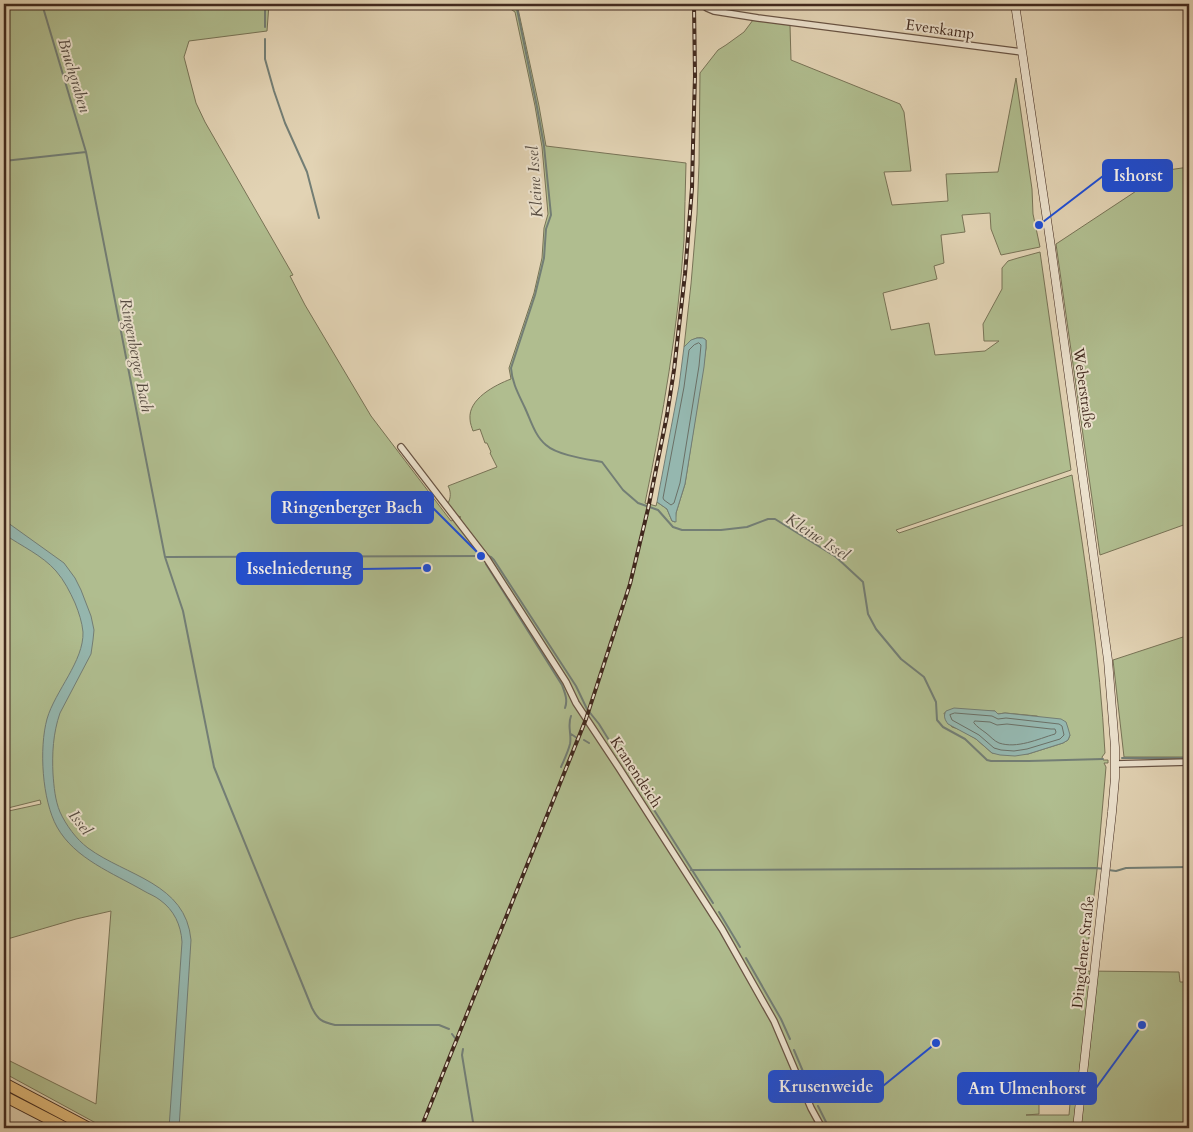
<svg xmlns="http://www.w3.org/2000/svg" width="1193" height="1132" viewBox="0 0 1193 1132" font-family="Cardo,serif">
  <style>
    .green { fill: #b0bd8f; stroke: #787356; fill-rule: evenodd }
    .water { fill: #95b7af; stroke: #737e75 }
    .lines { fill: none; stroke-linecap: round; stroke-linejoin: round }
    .shore { stroke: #6b7066; stroke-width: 1 }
    .stream { stroke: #737e75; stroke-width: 2 }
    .minor-casing { stroke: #695444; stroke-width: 8 }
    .secondary-casing { stroke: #41291e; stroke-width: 9 }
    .motorway-casing { stroke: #41291e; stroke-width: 12 }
    .minor { stroke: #ece2ce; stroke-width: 5.5 }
    .secondary { stroke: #ece2ce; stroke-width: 8 }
    .motorway { stroke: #e1ba7a; stroke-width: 10 }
    .rail-casing { stroke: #41291e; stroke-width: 4 }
    .rail { stroke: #ece2ce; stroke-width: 2; stroke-dasharray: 5.5; stroke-linecap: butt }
    .labels { text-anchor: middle; stroke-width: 4; stroke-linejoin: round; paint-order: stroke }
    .street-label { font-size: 15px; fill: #41291e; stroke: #ece2ce }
    .water-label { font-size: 16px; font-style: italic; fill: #564c42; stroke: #ece2ce }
    .leader { fill: none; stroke: #1d4ed8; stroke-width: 2 }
    .callout-dot { fill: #1d4ed8; stroke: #ece2ce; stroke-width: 2 }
    .callout { fill: #1d4ed8; stroke: #1d4ed8; stroke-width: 2 }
    .callout-label { font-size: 16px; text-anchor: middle; font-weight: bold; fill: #fff }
  </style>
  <rect width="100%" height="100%" fill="#e2d3b4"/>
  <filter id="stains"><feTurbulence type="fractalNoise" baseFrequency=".004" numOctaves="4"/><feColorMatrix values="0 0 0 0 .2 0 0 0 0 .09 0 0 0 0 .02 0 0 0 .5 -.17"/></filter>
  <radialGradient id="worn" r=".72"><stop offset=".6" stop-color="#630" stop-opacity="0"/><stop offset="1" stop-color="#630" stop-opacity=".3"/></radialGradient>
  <path class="green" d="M4 4H269L267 31 189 41 184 57 196 103 205 122 293 275 290 276 305 305 371 416 451 521 461 517 458 516 448 503C451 498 451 491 448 486L497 467 490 453 491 452 487 443H485L480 429 473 431C472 428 470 423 470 419 468 399 495 385 511 379L509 368 534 293 542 258 544 228 548 214 542 147 535 106 515 12 503 4H517L539 106 546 146 686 163C685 189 685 214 684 240 678 328 663 416 645 503L656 506 657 502 667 509 672 521 675 522 676 513 685 484 706 348V340C698 334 690 341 684 347L691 284 697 214 699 164 700 73 718 50 726 45 744 32 753 20 790 25 791 60 900 104 904 112 911 171 884 172 892 205 948 201 946 174 998 172 1016 78 1032 189 1033 214 1040 247 1001 255 991 229 990 213 962 215 965 232 941 235 944 263 934 266 937 279 883 293 891 330 929 323 935 355 985 351 999 341H984L983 324 1002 289V268L1008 261 1018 258 1040 252 1071 470 896 530 899 533 1072 475C1086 567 1100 659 1105 753L1102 757 1103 760H1108V763H1104L1106 767 1097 870 1085 971 1179 972 1180 982H1189V1128H105L4 1073V1058L96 1104 111 911 76 919 4 940V812L41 804 40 800 4 809ZM995 711 998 714 1005 713 1037 716 1070 735 1068 740 1063 743 1028 754 992 753 976 739 961 730 952 727 946 720 944 713ZM1039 1092H1071L1069 1115H1026L1039 1114Z
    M1189 167V523L1100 555 1056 244 1168 170Z
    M1189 635V757H1124L1113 660Z"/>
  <path class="water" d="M697 338H703L706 340V348L704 367 685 484 676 513V522L672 521 667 509 657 502 679 386 684 347 691 340Z
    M4 520 64 563 75 578 81 590 91 616 94 630 93 640 91 654 60 713C53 733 52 754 53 774 54 787 55 800 60 812 66 825 76 839 88 848 126 876 186 883 191 940L179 1128H169L182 942C181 925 174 910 160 900 155 896 149 894 144 891 113 873 75 859 57 827 42 800 39 748 47 719 55 691 84 661 83 632 82 622 79 613 75 603 70 592 64 580 56 571 42 555 21 546 4 534Z
    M954 708 995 711 998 714 1005 713 1061 719 1066 722 1068 728 1070 735 1068 740 1063 743 1028 754 1015 756 1000 755 992 753 976 739 948 724C945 720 943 716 946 711Z"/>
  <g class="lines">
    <path class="shore" d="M699 343 701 345 699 366 680 483 674 503 671 505 664 500 663 498 684 387 689 350 694 345Z
      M955 713 992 716 998 719 1006 718 1059 724 1062 726 1064 735 1060 739 1027 749 1014 751 1001 750 994 748 979 735 952 720 950 715Z
      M975 721 990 722 997 725 1007 724 1051 729H1055L1056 732 1055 734C1038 739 1017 749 999 743 994 741 990 736 986 733 982 730 977 727 974 723Z"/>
    <path class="stream" d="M42 4 86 152
      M516 4 537 107 544 146 551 215 546 229 544 258 535 295 511 368C512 383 519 395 525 408 531 421 535 436 546 445 557 455 586 459 602 462L623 490 638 503 658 510 673 527 682 530H721L747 527 768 519H775L836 557 863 582 868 614 876 629 901 659 924 677 936 702 937 720 943 727 965 739 987 760 991 761H1029L1103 759
      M265 27V4
      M265 39V59L274 91 285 123 307 172 319 218
      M4 161 86 152 165 557 183 611 214 767 312 1008C318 1020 322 1022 335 1025H439L449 1029
      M488 556 491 557 494 560 576 686 587 709 599 724 622 761
      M165 557 483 556
      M486 564 562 685C565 693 568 700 565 708
      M571 734 577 738
      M584 740 589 743
      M1122 758H1189
      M561 767C564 760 568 752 570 744 572 734 567 726 571 716
      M630 772 713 903
      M691 870 1096 868 1104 869
      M1108 870 1116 871 1126 868 1189 867
      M719 912 740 947
      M746 958 781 1019 790 1039
      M452 1034 455 1038
      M463 1049 462 1055 474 1128
      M794 1050 812 1093
      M818 1106 829 1128"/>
    <g class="minor-casing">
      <path id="minor" d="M707 8 714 11 758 18 1022 52
        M401 447 487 559 566 682 576 703 619 768 722 929 774 1021 811 1108 822 1128
        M1115 764 1189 762"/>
    </g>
    <g class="secondary-casing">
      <path id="secondary" d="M1015 4 1051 247 1108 660 1115 747V778L1112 812 1077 1128"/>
    </g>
    <g class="motorway-casing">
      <path id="motorway" d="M4 1083 89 1128
        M4 1096 66 1128"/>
    </g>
    <use href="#minor" class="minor"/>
    <use href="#secondary" class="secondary"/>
    <use href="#motorway" class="motorway"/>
    <g class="rail-casing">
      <path id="rail" d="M421 1128 586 719 630 584 648 509 667 415 674 370 685 274 692 188 693 145 695 76 694 4"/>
    </g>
    <use href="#rail" class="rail"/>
  </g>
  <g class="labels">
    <g class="street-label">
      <text transform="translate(940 29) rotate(8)" y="5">Everskamp</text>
      <text transform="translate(1084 388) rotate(82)" y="5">Weberstraße</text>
      <text transform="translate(636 772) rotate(57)" y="5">Kranendeich</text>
      <text transform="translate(1083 952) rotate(-84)" y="5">Dingdener Straße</text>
    </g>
    <g class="water-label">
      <text transform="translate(75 75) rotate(73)" y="6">Bruchgraben</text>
      <text transform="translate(534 182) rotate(-94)" y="6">Kleine Issel</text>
      <text transform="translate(137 355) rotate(79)" y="6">Ringenberger Bach</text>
      <text transform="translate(818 536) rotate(33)" y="6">Kleine Issel</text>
      <text transform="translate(81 822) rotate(52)" y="6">Issel</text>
    </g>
  </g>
  <path class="leader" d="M1039 225L1103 176M481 556L433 508M427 568L362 569M936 1043L883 1086M1142 1025L1096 1088"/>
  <g class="callout-dot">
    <circle cx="1039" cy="225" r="5"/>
    <circle cx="481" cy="556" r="5"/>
    <circle cx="427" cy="568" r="5"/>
    <circle cx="936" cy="1043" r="5"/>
    <circle cx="1142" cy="1025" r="5"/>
  </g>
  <g class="callout">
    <rect x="1103" y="160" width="69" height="31" rx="5"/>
    <rect x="272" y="492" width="161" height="31" rx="5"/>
    <rect x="237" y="553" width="125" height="31" rx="5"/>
    <rect x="769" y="1071" width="114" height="31" rx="5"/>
    <rect x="958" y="1073" width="138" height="31" rx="5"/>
  </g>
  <g class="callout-label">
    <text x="1138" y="181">Ishorst</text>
    <text x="352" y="513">Ringenberger Bach</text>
    <text x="299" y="574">Isselniederung</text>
    <text x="826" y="1092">Krusenweide</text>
    <text x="1027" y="1094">Am Ulmenhorst</text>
  </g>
  <rect width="1193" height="1132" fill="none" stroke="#e2d3b4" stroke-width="20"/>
  <rect x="5" y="5" width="1183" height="1122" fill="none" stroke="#41291e" stroke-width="2.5"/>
  <rect x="10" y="10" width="1173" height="1112" fill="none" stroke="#41291e"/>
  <rect width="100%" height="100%" filter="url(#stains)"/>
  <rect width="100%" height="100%" fill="url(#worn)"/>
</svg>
